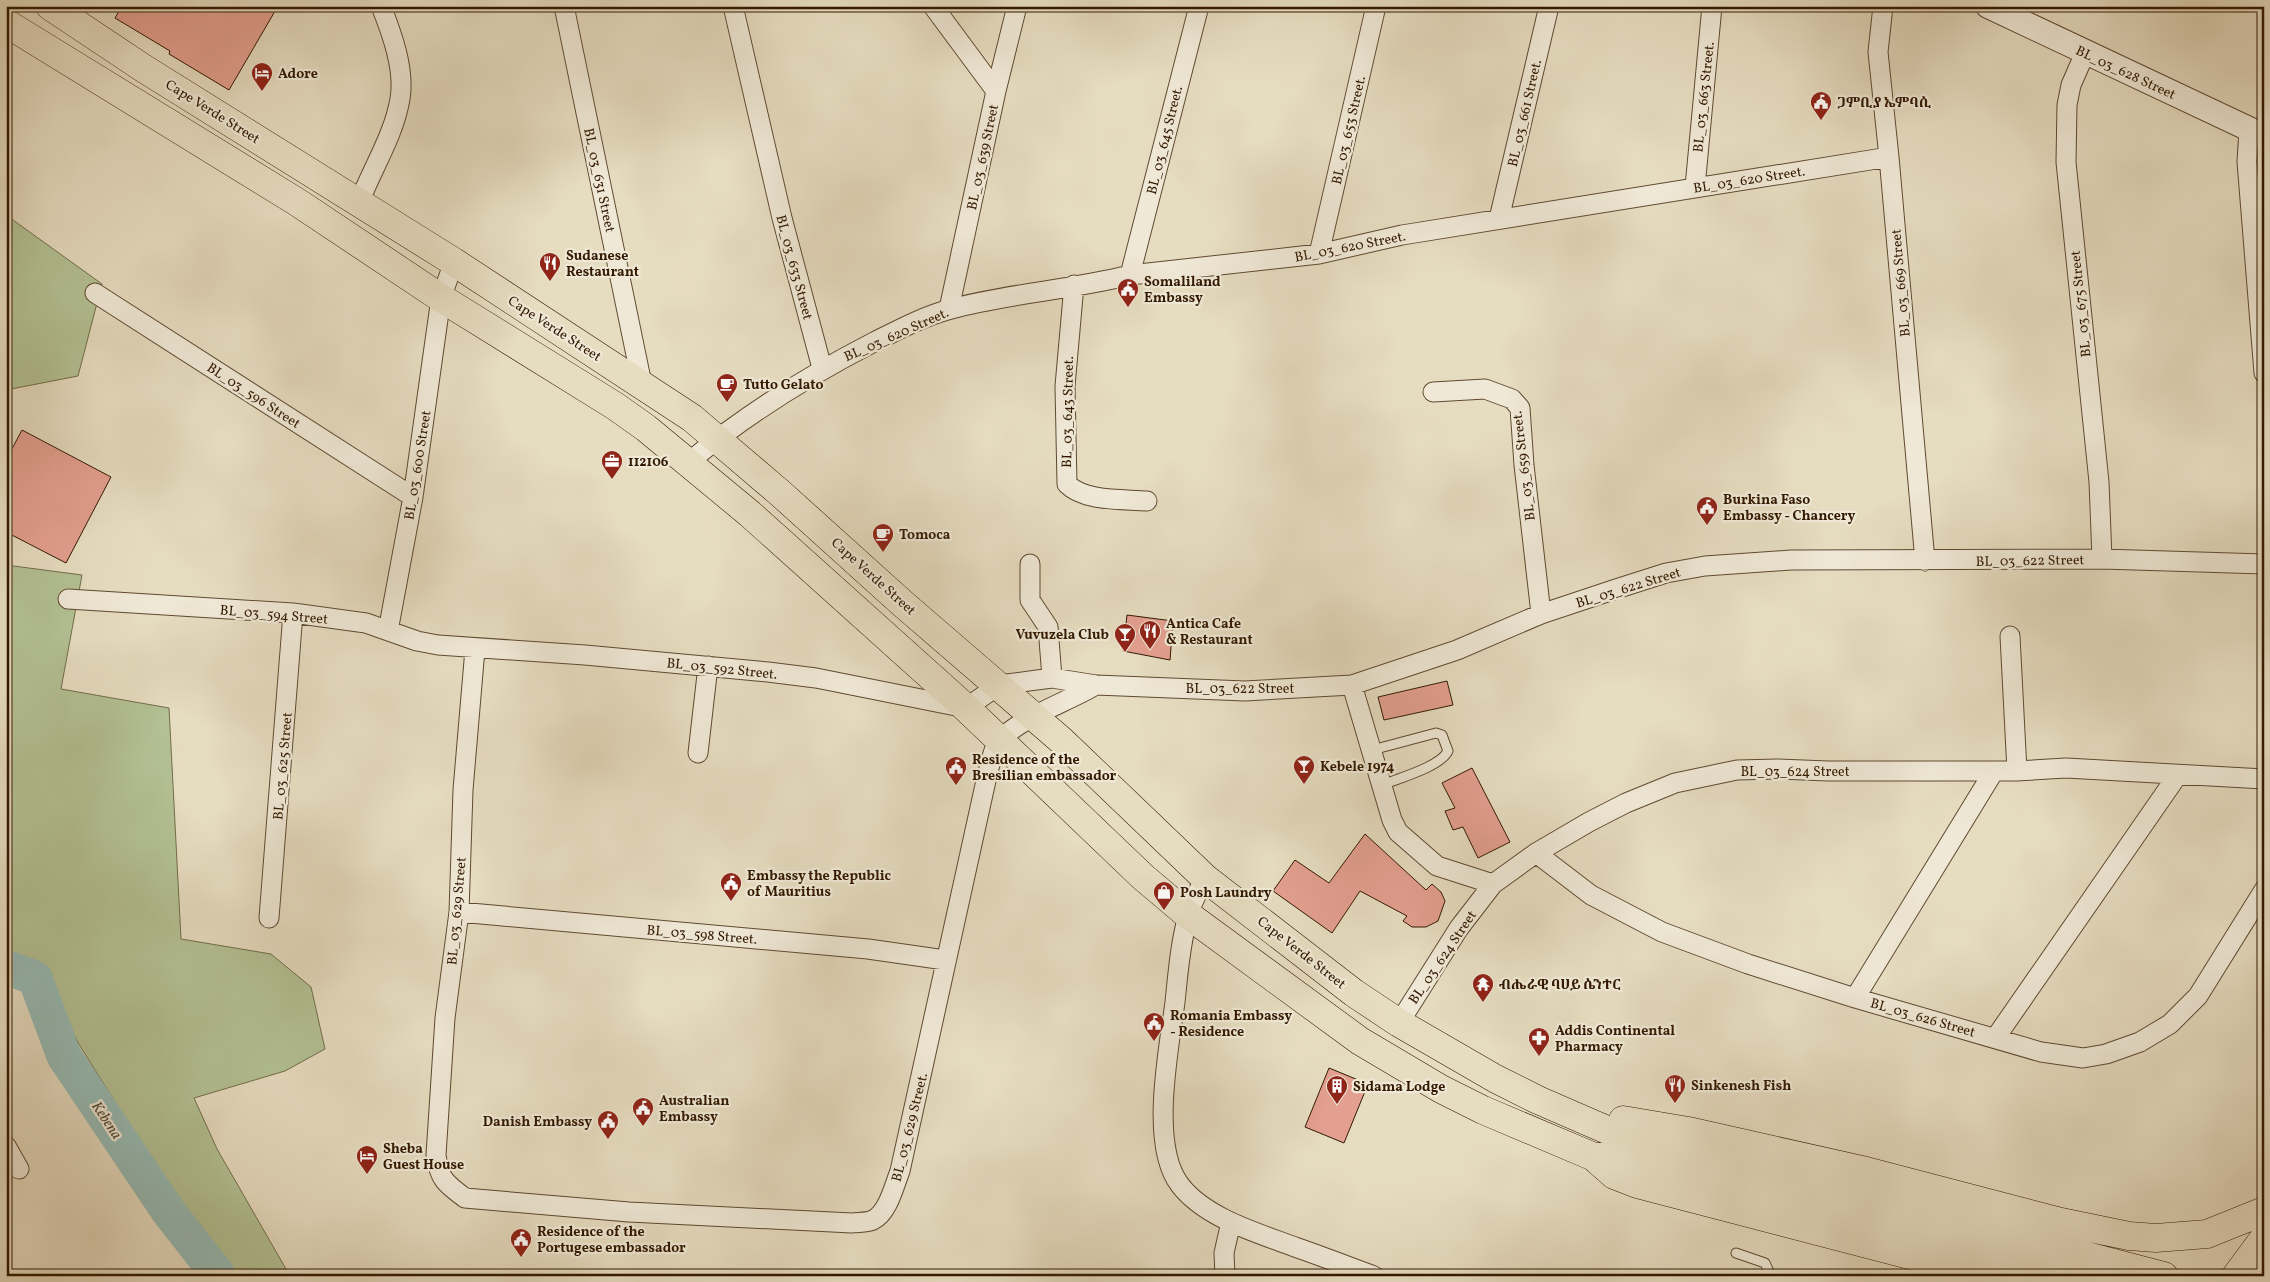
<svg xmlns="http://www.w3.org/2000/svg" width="2270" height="1282" viewBox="0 0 2270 1282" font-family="Vollkorn,'Noto Serif Ethiopic',serif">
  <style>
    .green { fill: #b3c194; stroke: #726d4a }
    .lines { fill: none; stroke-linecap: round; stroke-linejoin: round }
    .river { stroke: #96bbb5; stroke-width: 35 }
    .building { fill: #e39f8f; stroke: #321900 }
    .service-casing { stroke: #5f4a30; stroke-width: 11 }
    .minor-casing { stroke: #5f4a30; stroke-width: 21 }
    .tertiary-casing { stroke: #5f4a30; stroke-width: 26 }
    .primary-casing { stroke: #321900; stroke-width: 29 }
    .service { stroke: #efe8d6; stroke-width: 9 }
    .minor { stroke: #efe8d6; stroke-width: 19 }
    .tertiary { stroke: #efe8d6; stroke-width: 24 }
    .primary { stroke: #e6dcc0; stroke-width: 28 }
    .labels { text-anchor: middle; stroke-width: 4.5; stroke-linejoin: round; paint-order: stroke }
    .street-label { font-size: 14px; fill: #321900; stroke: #efe8d6 }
    .poi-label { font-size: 14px; font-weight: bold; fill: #321900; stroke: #efe8d6; text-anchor: start }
    .water-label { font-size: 15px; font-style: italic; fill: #504a36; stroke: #efe8d6 }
  </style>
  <rect width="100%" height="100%" fill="#e6dcc0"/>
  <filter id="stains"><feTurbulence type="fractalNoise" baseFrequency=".004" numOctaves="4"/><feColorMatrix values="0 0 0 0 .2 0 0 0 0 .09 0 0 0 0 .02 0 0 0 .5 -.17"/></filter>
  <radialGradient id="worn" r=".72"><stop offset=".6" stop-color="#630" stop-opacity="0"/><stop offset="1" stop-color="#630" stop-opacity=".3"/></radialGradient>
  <path class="green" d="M6 215 102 284 78 376 6 390Z
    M6 565 82 575 61 689 169 708 181 939 271 954 311 987 325 1049 285 1071 194 1098 217 1149 290 1276H233L205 1239 145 1150 80 1046 38 970 6 956Z"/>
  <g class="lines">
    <path class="river" d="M6 967 35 978 64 1056 168 1211 219 1276"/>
  </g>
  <path class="building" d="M122 6H278L229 90 169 54 170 51 115 18Z
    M22 430 111 477 66 563 6 532V460Z
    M1127 615 1173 621 1170 660 1123 651Z
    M1447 681 1453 705 1384 720 1378 697Z
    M1472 768 1510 842 1478 858 1463 827 1453 830 1445 811 1455 808 1442 783Z
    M1365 834 1426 890 1432 884 1441 892 1445 901 1438 921 1426 927H1412L1403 921 1407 916 1360 891 1332 933 1273 891 1295 860 1329 883Z
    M1329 1068 1368 1084 1344 1143 1305 1127Z"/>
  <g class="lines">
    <g class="service-casing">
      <path id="service" d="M1372 750 1436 733 1442 735 1448 751C1440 767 1399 778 1382 785
        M1736 1253 1765 1263 1771 1276"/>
    </g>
    <g class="minor-casing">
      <path id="minor" d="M564 6 642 384
        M733 6 782 218 822 368
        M933 6 996 91
        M1883 6 1878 52 1889 157 1925 561
        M2085 53 2071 85 2067 105 2066 162 2099 482 2102 559
        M2249 129 2247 162 2264 373
        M1695 187 1712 6
        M359 203C372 169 394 135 400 99 405 69 392 34 381 6
        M1499 219 1549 6
        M1319 254 1376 6
        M1130 275 1199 6
        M1074 285 1065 386 1067 484C1085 502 1123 499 1147 501
        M95 293 413 497
        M949 309 996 91 1017 6
        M1433 392 1485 389 1512 399 1520 408 1524 465 1541 614
        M689 462C746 414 808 376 874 342 898 330 924 316 951 309 1010 293 1071 290 1130 275L1319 254 1402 235 1889 157
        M1030 564V600L1048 627 1052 678
        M68 599 293 613 366 623 417 641 438 645 585 655 768 672 816 678 966 708 999 685 1052 678 1096 685 1245 691 1352 685 1457 650 1541 614 1616 589 1666 573 1705 566 1791 560 2102 559 2264 564
        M388 631 413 497 441 298 454 262
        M2010 636 2017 771
        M475 649 463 790 459 912 445 1018 436 1155C439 1179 446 1184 465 1198L629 1212 852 1223C858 1222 867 1223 873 1220 888 1213 894 1186 900 1171L987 776C990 766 993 746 1001 739 1024 716 1067 702 1096 685
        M1352 685 1392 820 1398 832 1437 866 1493 884
        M698 753 708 666
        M1536 853 1591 895 1662 932 1748 964 1855 998 2041 1052 2083 1058 2106 1054 2140 1042 2170 1024 2198 996 2264 890
        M1205 878C1199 891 1191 903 1188 916 1180 944 1178 974 1175 1002 1169 1049 1149 1145 1180 1185 1205 1218 1258 1233 1295 1247 1321 1256 1347 1266 1374 1276
        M459 912 868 949 945 960
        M269 918 293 613
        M1855 998 1994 771
        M1399 1023 1459 928 1493 884 1536 853 1589 822 1626 803 1675 783 1737 770 1778 769 1828 771H2017L2066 768 2264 779
        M1996 1037 2177 776
        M6 1146 19 1169
        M1225 1276 1224 1253 1231 1222"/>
    </g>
    <g class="tertiary-casing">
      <path id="tertiary" d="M1988 6 2264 136"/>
    </g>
    <g class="primary-casing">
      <path id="primary" d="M50 6 143 68 454 262 692 418 780 493 902 603 1062 741 1205 878 1354 993 1399 1023 1496 1079 1538 1100 1614 1133 2164 1276
        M6 23 297 202 441 298 615 406 646 428 750 514 966 708 1143 877 1188 915 1360 1041 1441 1089 1483 1110 1594 1157H1616L2080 1276
        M1623 1120 1688 1131 1866 1171 2061 1222 2129 1236 2156 1238 2207 1234 2264 1211
        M1597 1160 1614 1175 1637 1184 1990 1276
        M2236 1276 2264 1238"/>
    </g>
    <use href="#service" class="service"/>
    <use href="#minor" class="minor"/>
    <use href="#tertiary" class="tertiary"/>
    <use href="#primary" class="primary"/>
  </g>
  <defs>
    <g id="hotel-pin" transform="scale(1.125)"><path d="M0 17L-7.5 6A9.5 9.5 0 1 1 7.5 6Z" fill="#8f2418" stroke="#efe8d6"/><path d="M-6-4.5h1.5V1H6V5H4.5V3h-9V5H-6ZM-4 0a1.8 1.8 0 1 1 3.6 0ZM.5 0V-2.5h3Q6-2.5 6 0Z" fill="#fff"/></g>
    <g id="civic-pin" transform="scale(1.125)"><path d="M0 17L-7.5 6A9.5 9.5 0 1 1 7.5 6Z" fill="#8f2418" stroke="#efe8d6"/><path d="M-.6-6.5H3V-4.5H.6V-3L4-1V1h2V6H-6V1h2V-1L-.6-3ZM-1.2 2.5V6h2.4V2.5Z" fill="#fff"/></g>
    <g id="restaurant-pin" transform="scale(1.125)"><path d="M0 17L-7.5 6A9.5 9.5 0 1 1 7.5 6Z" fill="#8f2418" stroke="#efe8d6"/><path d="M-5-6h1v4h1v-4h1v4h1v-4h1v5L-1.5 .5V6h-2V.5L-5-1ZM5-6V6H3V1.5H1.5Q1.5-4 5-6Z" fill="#fff"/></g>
    <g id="cafe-pin" transform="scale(1.125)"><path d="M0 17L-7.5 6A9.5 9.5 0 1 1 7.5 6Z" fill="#8f2418" stroke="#efe8d6"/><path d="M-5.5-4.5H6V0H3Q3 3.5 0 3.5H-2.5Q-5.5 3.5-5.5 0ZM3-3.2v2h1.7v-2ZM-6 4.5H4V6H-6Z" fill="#fff"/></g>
    <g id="office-pin" transform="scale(1.125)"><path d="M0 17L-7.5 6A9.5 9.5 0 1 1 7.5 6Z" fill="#8f2418" stroke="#efe8d6"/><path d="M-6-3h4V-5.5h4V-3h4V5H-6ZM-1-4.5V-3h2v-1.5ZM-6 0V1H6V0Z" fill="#fff"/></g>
    <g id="bar-pin" transform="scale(1.125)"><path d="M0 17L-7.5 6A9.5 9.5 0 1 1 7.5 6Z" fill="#8f2418" stroke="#efe8d6"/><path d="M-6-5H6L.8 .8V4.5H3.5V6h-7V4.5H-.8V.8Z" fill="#fff"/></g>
    <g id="shop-pin" transform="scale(1.125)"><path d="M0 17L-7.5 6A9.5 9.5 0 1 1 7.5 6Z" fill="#8f2418" stroke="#efe8d6"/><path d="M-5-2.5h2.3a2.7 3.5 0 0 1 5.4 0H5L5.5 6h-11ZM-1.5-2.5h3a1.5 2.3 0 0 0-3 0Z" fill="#fff"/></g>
    <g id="temple-pin" transform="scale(1.125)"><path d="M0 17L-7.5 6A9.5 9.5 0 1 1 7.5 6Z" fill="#8f2418" stroke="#efe8d6"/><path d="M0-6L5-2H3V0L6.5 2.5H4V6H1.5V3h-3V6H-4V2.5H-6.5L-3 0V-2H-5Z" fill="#fff"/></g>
    <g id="pharmacy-pin" transform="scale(1.125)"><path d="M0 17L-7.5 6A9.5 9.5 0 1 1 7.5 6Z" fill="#8f2418" stroke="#efe8d6"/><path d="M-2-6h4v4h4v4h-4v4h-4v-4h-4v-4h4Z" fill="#fff"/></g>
    <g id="building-pin" transform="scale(1.125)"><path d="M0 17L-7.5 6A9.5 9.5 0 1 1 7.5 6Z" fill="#8f2418" stroke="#efe8d6"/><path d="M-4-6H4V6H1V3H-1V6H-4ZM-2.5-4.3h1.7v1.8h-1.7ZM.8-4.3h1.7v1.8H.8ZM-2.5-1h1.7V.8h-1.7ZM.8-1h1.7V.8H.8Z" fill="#fff"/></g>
  </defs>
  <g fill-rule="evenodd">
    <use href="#hotel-pin" x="262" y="73"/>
    <use href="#civic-pin" x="1821" y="102"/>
    <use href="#restaurant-pin" x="550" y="263"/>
    <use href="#civic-pin" x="1128" y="289"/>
    <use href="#cafe-pin" x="727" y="384"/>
    <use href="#office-pin" x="612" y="461"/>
    <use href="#civic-pin" x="1707" y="507"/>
    <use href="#cafe-pin" x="883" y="534"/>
    <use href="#restaurant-pin" x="1150" y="631"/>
    <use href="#bar-pin" x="1125" y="634"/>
    <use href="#bar-pin" x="1304" y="766"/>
    <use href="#civic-pin" x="956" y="767"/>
    <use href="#civic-pin" x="731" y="883"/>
    <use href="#shop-pin" x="1164" y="892"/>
    <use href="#temple-pin" x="1483" y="984"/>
    <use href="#civic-pin" x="1154" y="1023"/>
    <use href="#pharmacy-pin" x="1539" y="1038"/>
    <use href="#restaurant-pin" x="1675" y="1085"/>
    <use href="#building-pin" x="1337" y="1086"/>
    <use href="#civic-pin" x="643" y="1108"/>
    <use href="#civic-pin" x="608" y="1121"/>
    <use href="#hotel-pin" x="367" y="1156"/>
    <use href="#civic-pin" x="521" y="1239"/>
  </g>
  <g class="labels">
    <g class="street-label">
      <text transform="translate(2126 72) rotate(25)" y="5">BL_03_628 Street</text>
      <text transform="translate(1703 97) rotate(-84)" y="5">BL_03_663 Street.</text>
      <text transform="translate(213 111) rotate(32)" y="5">Cape Verde Street</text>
      <text transform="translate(1524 113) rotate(-77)" y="5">BL_03_661 Street.</text>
      <text transform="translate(1348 130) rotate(-77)" y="5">BL_03_653 Street.</text>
      <text transform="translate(1164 140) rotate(-76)" y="5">BL_03_645 Street.</text>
      <text transform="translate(982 157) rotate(-78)" y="5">BL_03_639 Street</text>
      <text transform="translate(1749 179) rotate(-9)" y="5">BL_03_620 Street.</text>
      <text transform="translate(600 180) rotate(78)" y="5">BL_03_631 Street</text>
      <text transform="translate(1350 246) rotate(-11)" y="5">BL_03_620 Street.</text>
      <text transform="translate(795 267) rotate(75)" y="5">BL_03_633 Street</text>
      <text transform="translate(1900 283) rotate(-95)" y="5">BL_03_669 Street</text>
      <text transform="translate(2080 304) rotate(-96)" y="5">BL_03_675 Street</text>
      <text transform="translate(555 328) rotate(33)" y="5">Cape Verde Street</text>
      <text transform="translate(896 334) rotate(-24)" y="5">BL_03_620 Street.</text>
      <text transform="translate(254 395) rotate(33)" y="5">BL_03_596 Street</text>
      <text transform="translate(1067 412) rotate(-89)" y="5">BL_03_643 Street.</text>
      <text transform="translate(417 465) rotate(-81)" y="5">BL_03_600 Street</text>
      <text transform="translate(1523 466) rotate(-97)" y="5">BL_03_659 Street.</text>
      <text transform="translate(2030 560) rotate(-1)" y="5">BL_03_622 Street</text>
      <text transform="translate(874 576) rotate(42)" y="5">Cape Verde Street</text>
      <text transform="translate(1628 587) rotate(-17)" y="5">BL_03_622 Street</text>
      <text transform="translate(274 614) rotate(5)" y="5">BL_03_594 Street</text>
      <text transform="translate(722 668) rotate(6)" y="5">BL_03_592 Street.</text>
      <text x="1240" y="693">BL_03_622 Street</text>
      <text transform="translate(282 766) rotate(-85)" y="5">BL_03_625 Street</text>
      <text x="1795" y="776">BL_03_624 Street</text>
      <text transform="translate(456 911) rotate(-85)" y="5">BL_03_629 Street</text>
      <text transform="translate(702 934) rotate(5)" y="5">BL_03_598 Street.</text>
      <text transform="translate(1302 952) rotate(38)" y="5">Cape Verde Street</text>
      <text transform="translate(1442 957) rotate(-56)" y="5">BL_03_624 Street</text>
      <text transform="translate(1923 1017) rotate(16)" y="5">BL_03_626 Street</text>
      <text transform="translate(909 1127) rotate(-76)" y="5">BL_03_629 Street.</text>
    </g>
    <g class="poi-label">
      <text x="278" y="78">Adore</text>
      <text x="1837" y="107">ጋምቢያ ኤምባሲ</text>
      <text x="566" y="260">Sudanese<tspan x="566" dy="16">Restaurant</tspan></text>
      <text x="1144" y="286">Somaliland<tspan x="1144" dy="16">Embassy</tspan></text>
      <text x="743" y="389">Tutto Gelato</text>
      <text x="628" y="466">112106</text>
      <text x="1723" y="504">Burkina Faso<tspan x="1723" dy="16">Embassy - Chancery</tspan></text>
      <text x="899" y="539">Tomoca</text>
      <text x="1166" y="628">Antica Cafe<tspan x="1166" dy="16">&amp; Restaurant</tspan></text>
      <text x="1109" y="639" text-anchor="end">Vuvuzela Club</text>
      <text x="972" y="764">Residence of the<tspan x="972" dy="16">Bresilian embassador</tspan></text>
      <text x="1320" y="771">Kebele 1974</text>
      <text x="747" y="880">Embassy the Republic<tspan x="747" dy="16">of Mauritius</tspan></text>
      <text x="1180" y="897">Posh Laundry</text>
      <text x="1499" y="989">ብሔራዊ ባሀይ ሴንተር</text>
      <text x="1170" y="1020">Romania Embassy<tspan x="1170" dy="16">- Residence</tspan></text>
      <text x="1555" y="1035">Addis Continental<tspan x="1555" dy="16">Pharmacy</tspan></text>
      <text x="1691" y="1090">Sinkenesh Fish</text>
      <text x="1353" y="1091">Sidama Lodge</text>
      <text x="659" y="1105">Australian<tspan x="659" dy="16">Embassy</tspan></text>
      <text x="592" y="1126" text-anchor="end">Danish Embassy</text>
      <text x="383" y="1153">Sheba<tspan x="383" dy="16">Guest House</tspan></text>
      <text x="537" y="1236">Residence of the<tspan x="537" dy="16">Portugese embassador</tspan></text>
    </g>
    <g class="water-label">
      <text transform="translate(107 1120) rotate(56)" y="5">Kebena</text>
    </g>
  </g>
  <rect width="2270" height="1282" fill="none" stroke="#e6dcc0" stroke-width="25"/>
  <rect x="8" y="8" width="2255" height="1267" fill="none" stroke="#321900" stroke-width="2.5"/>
  <rect x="12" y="12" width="2245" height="1257" fill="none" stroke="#321900"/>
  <rect width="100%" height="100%" filter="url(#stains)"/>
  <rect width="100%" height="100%" fill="url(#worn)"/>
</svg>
